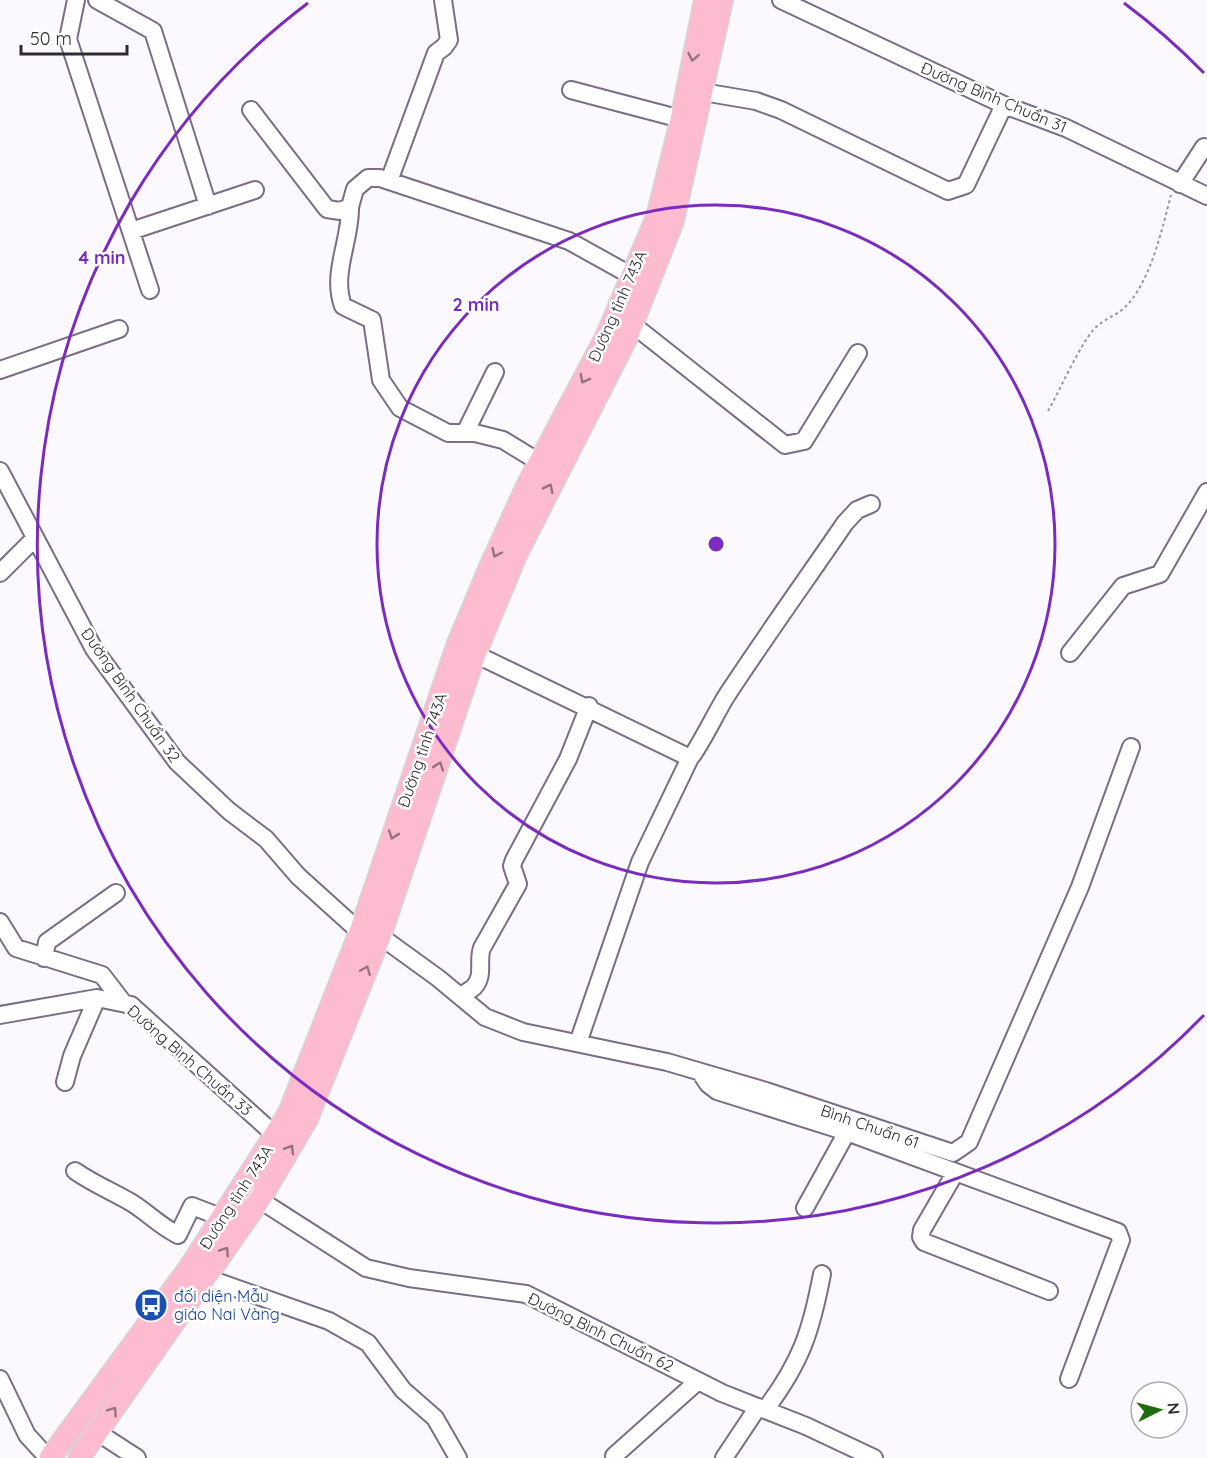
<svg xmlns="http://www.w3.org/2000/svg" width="1207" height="1458" viewBox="0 0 1207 1458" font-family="Quicksand,sans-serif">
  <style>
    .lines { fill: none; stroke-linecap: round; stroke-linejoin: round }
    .minor-casing { stroke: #796e84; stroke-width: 20 }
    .major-casing { stroke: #d5d4d6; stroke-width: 24 }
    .path { stroke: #9a969d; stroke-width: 2; stroke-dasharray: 3 3; stroke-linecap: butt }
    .minor { stroke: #fff; stroke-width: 16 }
    .major { stroke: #fcbbcf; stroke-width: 21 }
    .oneway { stroke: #967281 }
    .ring { fill: none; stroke: #7b2cbf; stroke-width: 3 }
    .labels { text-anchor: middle; stroke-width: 5; stroke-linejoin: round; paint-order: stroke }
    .street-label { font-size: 16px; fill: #2f2a33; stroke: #fff }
    .transit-label { font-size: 16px; fill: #164399; stroke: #fff; text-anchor: start }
    .centre { fill: #7b2cbf; stroke: #fff; stroke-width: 3 }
    .ring-label { font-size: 18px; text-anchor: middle; font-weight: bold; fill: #7b2cbf; stroke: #fff; stroke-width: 5; stroke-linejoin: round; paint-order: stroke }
  </style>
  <rect width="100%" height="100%" fill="#fbf9fe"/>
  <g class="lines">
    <g class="minor-casing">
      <path id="minor" d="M76 0 68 39 150 290
        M97 0 153 31 208 206
        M781 0 1004 105 1066 128 1207 196
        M571 90 681 119
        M703 92 756 101 781 110 948 191 966 185 1004 105
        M251 110 327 209 340 211 350 207 355 189 368 178H380L569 241 632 276
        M389 181 436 53 444 47 449 40 443 0
        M1180 184 1204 147
        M350 207C351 240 331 273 343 306L372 320 381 380 400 408 448 433H475L503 440 539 462
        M131 231 255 190
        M632 324 785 445 804 441 858 353
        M0 370 119 329
        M465 433 495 372
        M0 471 94 649 177 762 229 811 266 839 298 876 360 932
        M0 573 35 538
        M1070 653 1123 586 1160 574 1207 492
        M475 654 690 758C697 752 719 707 727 695 765 637 806 580 845 523L857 510 871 504
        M0 922 16 948 102 975 122 1001
        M380 936 438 978 485 1017 523 1032 667 1062 766 1091 953 1153 969 1142 1080 887 1131 747
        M44 958 47 942 116 893
        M461 997C465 992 470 991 474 987 485 975 477 961 482 948L518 884 512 866 514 860 568 759 589 706
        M0 1015 97 998 131 1005 275 1135
        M578 1043 640 862 690 758
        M700 1072 708 1084 717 1091 847 1132 1118 1232 1121 1240 1118 1248 1069 1379
        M65 1082 72 1056 97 998
        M75 1171C94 1184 113 1192 132 1203 148 1213 160 1226 178 1235L192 1206 223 1218
        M955 1173 922 1230 921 1237 924 1242 1049 1291
        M249 1193 366 1268 409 1278 526 1294 722 1393 806 1426 874 1458
        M805 1208 847 1132
        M207 1278 329 1321 368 1343 403 1390 435 1418 458 1458
        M0 1379 27 1435 48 1458
        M765 1410C801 1362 811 1332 822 1274
        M97 1432 137 1458
        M614 1456 698 1381
        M724 1458 758 1407"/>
    </g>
    <g class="major-casing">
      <path id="major" d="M50 1458 190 1267 289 1113 360 932 457 646 490 567 527 486 607 335 657 217 680 125 705 0
        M79 1458 260 1199 307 1119 380 936 475 654 516 555 627 337 673 221 722 0"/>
    </g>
    <path class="path" d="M1048 411C1062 386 1074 357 1090 334 1099 321 1112 318 1123 309 1150 285 1162 229 1171 195"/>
    <use href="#minor" class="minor"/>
    <use href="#major" class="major"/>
  </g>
  <defs><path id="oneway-chevron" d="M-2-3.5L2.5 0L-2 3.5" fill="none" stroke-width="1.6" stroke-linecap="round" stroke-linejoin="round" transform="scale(1.5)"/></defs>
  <g class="oneway">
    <use href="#oneway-chevron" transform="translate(693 57) rotate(101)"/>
    <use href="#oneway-chevron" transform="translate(584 379) rotate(118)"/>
    <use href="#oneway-chevron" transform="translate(549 488) rotate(-64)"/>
    <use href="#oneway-chevron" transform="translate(496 553) rotate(115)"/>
    <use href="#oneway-chevron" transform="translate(439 766) rotate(-71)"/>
    <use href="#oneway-chevron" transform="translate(393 835) rotate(109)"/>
    <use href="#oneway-chevron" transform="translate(366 970) rotate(-68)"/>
    <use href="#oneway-chevron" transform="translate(290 1149) rotate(-59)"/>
    <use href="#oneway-chevron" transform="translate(225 1251) rotate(-56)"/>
    <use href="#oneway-chevron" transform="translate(113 1411) rotate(-55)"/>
  </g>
  <g class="ring">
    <circle cx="716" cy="544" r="339"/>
    <path d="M1204 1015A678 678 0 1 1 308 3M1124 3A678 678 0 0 1 1204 73"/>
  </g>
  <defs>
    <g id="bus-disc" transform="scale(1.725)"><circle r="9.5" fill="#1a4fb4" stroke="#fff"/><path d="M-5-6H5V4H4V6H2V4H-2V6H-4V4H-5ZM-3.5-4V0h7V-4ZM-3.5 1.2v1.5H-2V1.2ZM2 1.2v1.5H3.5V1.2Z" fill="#fff"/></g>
  </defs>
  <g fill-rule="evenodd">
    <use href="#bus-disc" x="151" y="1305"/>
  </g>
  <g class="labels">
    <g class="street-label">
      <text transform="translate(994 97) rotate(23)" y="6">Đường Bình Chuẩn 31</text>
      <text transform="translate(617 306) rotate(-66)" y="6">Đường tỉnh 743A</text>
      <text transform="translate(131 695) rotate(55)" y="6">Đường Bình Chuẩn 32</text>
      <text transform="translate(422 750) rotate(-71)" y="6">Đường tỉnh 743A</text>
      <text transform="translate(190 1060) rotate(41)" y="6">Đường Bình Chuẩn 33</text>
      <text transform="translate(870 1126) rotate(19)" y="6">Bình Chuẩn 61</text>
      <text transform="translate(236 1197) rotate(-57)" y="6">Đường tỉnh 743A</text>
      <text transform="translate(601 1332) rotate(26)" y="6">Đường Bình Chuẩn 62</text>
    </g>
    <g class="transit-label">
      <text x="174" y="1302">đối diện Mẫu<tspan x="174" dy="18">giáo Nai Vàng</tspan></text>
    </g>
  </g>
  <circle cx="716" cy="544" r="9" class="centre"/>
  <g class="ring-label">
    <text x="102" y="264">4 min</text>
    <text x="476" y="311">2 min</text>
  </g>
  <g transform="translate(1159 1410) rotate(84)"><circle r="28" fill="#ffffff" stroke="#acaaad" stroke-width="1.5"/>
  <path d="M0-4.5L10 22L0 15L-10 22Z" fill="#206c0d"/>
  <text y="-9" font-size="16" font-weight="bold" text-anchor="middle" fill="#2f2a33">N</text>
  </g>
  <path d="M21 45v9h106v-9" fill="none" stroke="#2f2a33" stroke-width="3"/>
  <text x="30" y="45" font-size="18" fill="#2f2a33" stroke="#ffffff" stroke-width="4.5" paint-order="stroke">50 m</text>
</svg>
